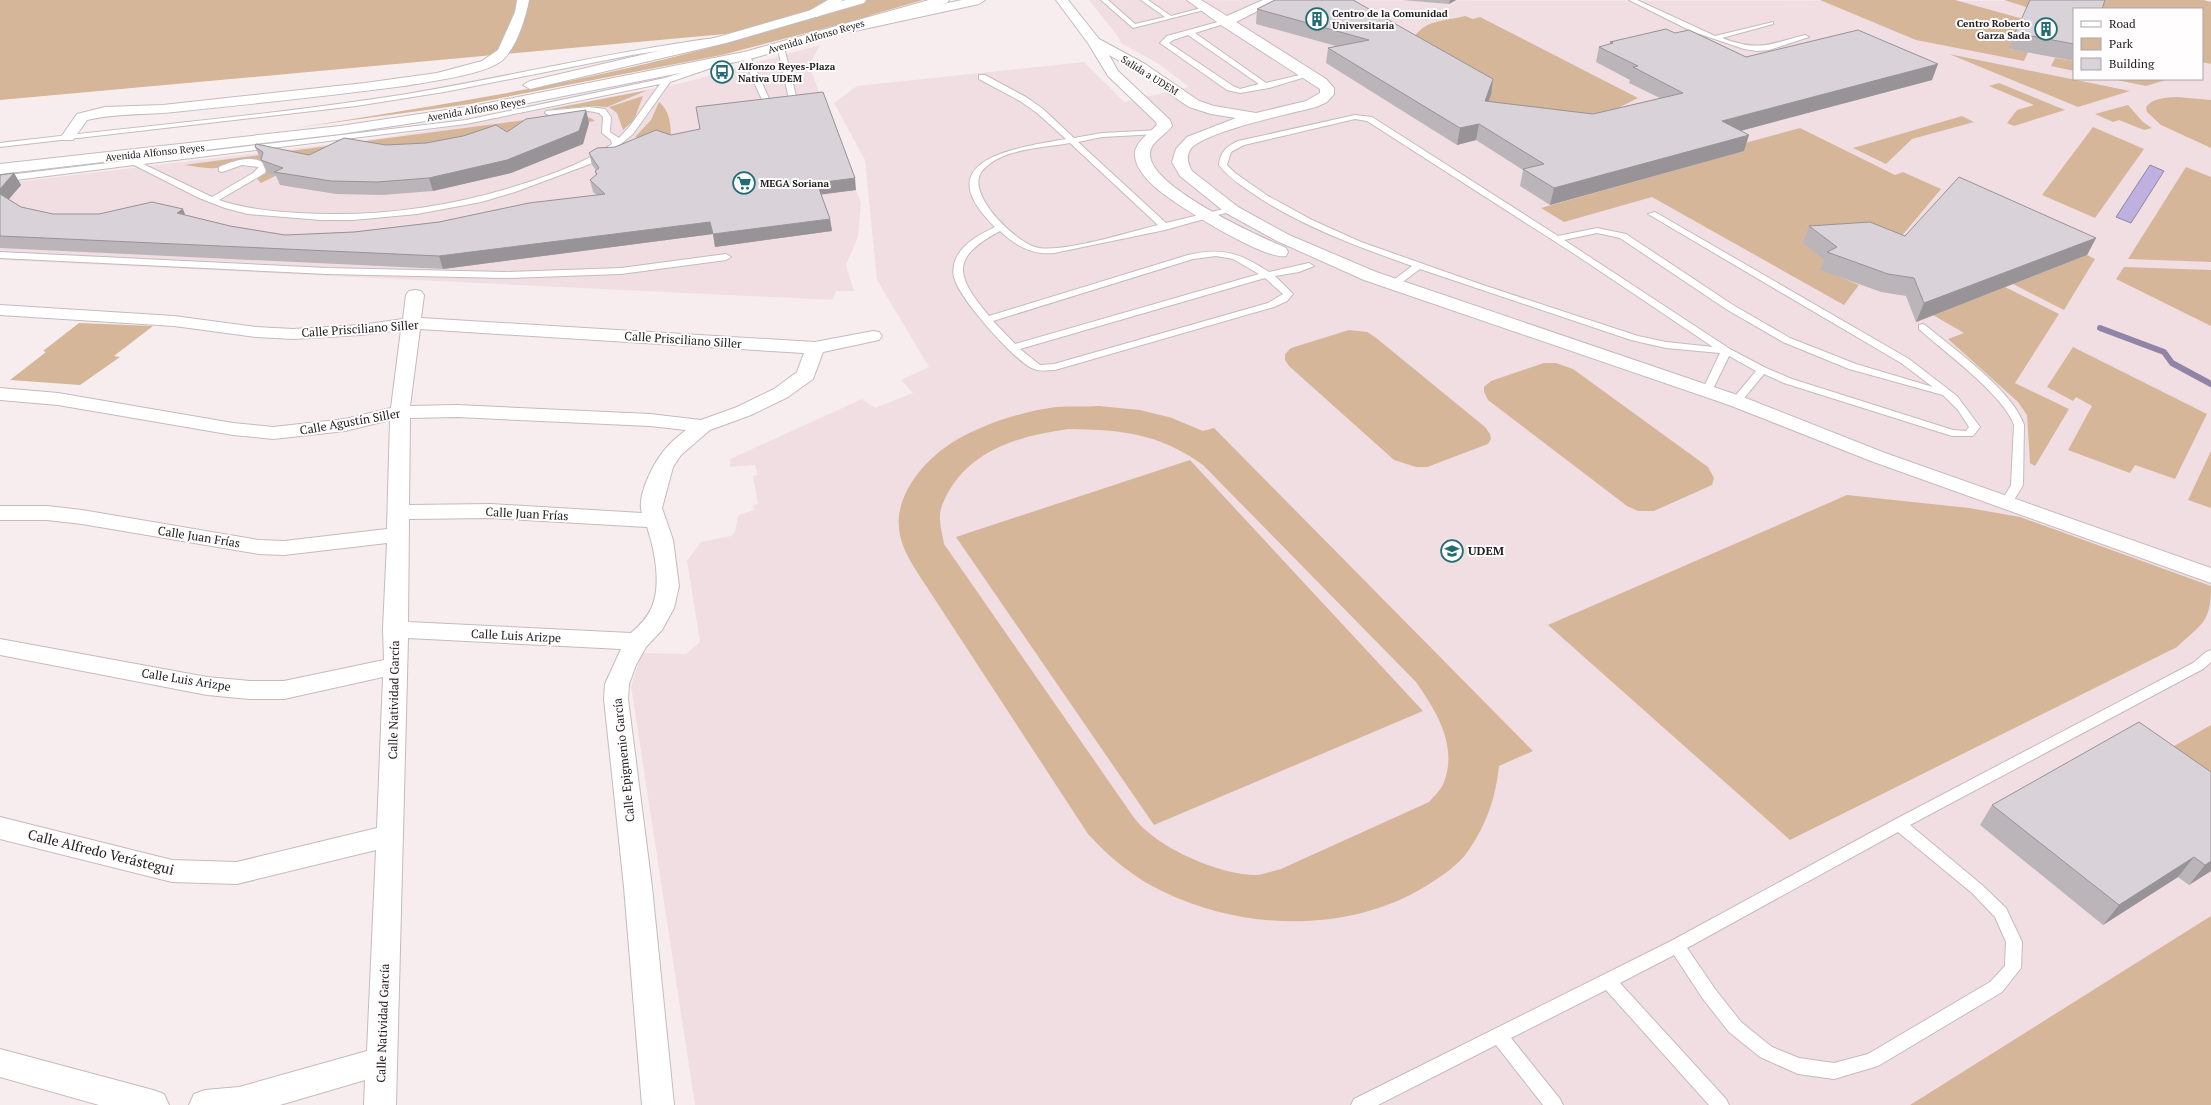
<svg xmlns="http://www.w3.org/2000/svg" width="2211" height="1105" viewBox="0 0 2211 1105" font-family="'PT Serif',serif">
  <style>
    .built { fill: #f1dee3; fill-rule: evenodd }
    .green { fill: #d6b699; fill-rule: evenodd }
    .water { fill: #beb0df; stroke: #9085a6 }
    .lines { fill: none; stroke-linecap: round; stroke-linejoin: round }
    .stream { stroke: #9085a6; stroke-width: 6 }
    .service-casing { stroke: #c4bbbd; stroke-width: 2 }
    .minor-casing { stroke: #c4bbbd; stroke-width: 2 }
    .secondary-casing { stroke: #c4bbbd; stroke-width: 2 }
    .service { fill: #fff; fill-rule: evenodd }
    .minor { fill: #fff; fill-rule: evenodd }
    .secondary { fill: #fff; fill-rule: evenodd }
    .wall { fill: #bbb5ba }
    .shaded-wall { fill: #989397 }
    .building { fill: #d9d2d8; stroke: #989397 }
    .labels { text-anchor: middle; stroke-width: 4; stroke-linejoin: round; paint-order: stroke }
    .far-poi-label { font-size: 10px; font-weight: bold; fill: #232021; stroke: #fffdfd; text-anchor: start }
    .far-street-label { font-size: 10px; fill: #232021; stroke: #fffdfd }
    .street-label { font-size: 12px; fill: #232021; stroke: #fffdfd }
    .poi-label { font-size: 12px; font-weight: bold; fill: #232021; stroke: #fffdfd; text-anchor: start }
    .near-street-label { font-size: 14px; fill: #232021; stroke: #fffdfd }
  </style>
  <rect width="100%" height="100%" fill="#f7edef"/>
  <path class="built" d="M1089 0 2211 1V1105H695L631 686 642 653 686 654 700 642 687 561 701 542 731 536 735 532 738 515 754 510 753 505 758 504 753 476 758 475 755 465 730 467V459L862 399 875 408 913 393 901 380 929 367 877 280 865 160 834 103 857 86 1084 62 1124 102 1189 87 1159 64 1121 43 1119 38ZM2074 9H2202V79H2074Z
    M820 45 809 65 861 203 858 237 846 265 854 291H836L833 300 0 260V184L381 138 445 128 682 83Z"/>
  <path class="green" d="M0 0H923L871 15 869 20 845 23 722 55 470 104 294 128C454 103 614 79 769 30L0 100Z
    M1820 0H1955L2074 33 2009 49 2028 52 2024 61 1916 40Z
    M2004 0H2204L2211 2V64L2202 62V9H2074V22Z
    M1465 16 1473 19 1480 17 1638 98 1614 110 1589 116 1482 117 1407 47C1424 18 1437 23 1465 16Z
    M1949 54 2130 91 2078 107Z
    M2055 58 2074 61V71L2051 66Z
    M2112 79H2169L2146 86Z
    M1999 83 2065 110 2014 126 2007 123 2017 110 2034 105 1989 86Z
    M648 90 607 107 590 106 546 110Z
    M643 96 634 120 623 130 617 113 609 107Z
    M2177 97 2211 100V148L2161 125 2147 112 2146 107C2154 97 2166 98 2177 97Z
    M659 102C670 111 671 125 671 139L660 143 635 137 651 120Z
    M2128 105 2143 122 2152 128 2144 130 2119 120 2113 122 2095 114Z
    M579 116 591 118 595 121 275 176 261 183 257 179 271 169 268 162C244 155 237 166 216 168 206 169 194 166 184 165L533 119Z
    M1962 116 1974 122 1912 139 1886 164 1853 148Z
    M2093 127 2144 149 2095 218 2042 195Z
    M1800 128 1895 175 1903 172 1941 189 1890 250 1830 265 1821 269 1859 285 1844 305 1652 197 1564 222 1541 208 1743 151 1734 146Z
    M2186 167 2211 177V262L2128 259Z
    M2087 255 2095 259 2064 310 2013 284Z
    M2124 267 2211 270V326L2116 279Z
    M2005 287 2059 314 2015 383 2069 409 2035 466 2030 463 2027 415 2018 402 1948 339 1964 333 1933 315Z
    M79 323 153 326 114 356 120 357 80 385 10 380 46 352 43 351Z
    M1349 330 1367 332 1375 337 1485 427 1490 434 1491 439 1488 444 1427 467H1416L1394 460 1289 366 1285 360V354L1291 348Z
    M2073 347 2207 414 2175 479 2135 465 2130 473 2068 450 2092 406 2076 397 2073 401 2047 387Z
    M1544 363H1556L1573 369 1708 467 1714 478 1712 485 1654 511H1638L1627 506 1488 400 1484 392V387L1491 381Z
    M1099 406 1140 410 1172 418 1203 431 1214 428 1533 751 1499 766C1496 797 1486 826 1468 851 1459 865 1440 877 1426 886 1350 933 1244 931 1164 892 1134 878 1110 858 1088 834L917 572C909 559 900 544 899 528 895 492 929 455 958 439 987 423 1024 411 1056 407 1070 406 1085 407 1099 406ZM1069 429C1123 430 1158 433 1203 465L1416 682C1436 711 1458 745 1444 782 1442 789 1434 796 1429 802L1281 869C1273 871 1265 874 1257 875 1226 876 1171 853 1148 832 1137 824 1129 810 1121 799L944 544C943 536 940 528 940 520 939 509 944 500 949 491 974 448 1023 435 1069 429Z
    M2211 451V508L2188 500Z
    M1190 460 1423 711 1154 825 956 537Z
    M1847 495 1969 508 2020 517 2211 586C2211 623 2202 623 2177 647L1790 840 1548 625Z
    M2211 725V790L2160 754Z
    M2211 916V1105H1910Z"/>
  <path class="water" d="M2150 165 2164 171 2131 223 2116 217Z"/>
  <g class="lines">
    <path class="stream" d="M2100 328 2164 352 2172 363 2211 384"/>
    <g class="service-casing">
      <path id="service" d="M1101 0H1108L1135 24 1165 17 1141 0H1148L1171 16 1205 7 1208 9 1133 28Z
        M1629 0H1637L1715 36 1773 22V24L1722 38C1759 52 1770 44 1805 35L1809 37 1769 50 1757 51 1744 49 1691 31Z
        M1225 20 1228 22 1227 23 1195 33 1266 83 1308 73 1312 75 1269 88 1240 93 1227 90 1160 43 1167 36ZM1188 35 1259 84 1240 89 1233 86 1169 43 1173 40Z
        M707 39H710V43L632 55 444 92 356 106 0 147V143C136 127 272 115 407 94 507 77 606 53 707 39Z
        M777 45 784 47 797 100C789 107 771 109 763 102L742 56 746 54 750 56 770 101H780L789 99Z
        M714 62H717V66L670 82 633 134 611 152 590 164 515 192 481 202 417 214 353 220H321L248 214 225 208 199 198 134 165 0 182V176L466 120 665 78ZM660 84 630 126 619 138 610 132 611 117 605 109 589 107 546 111 545 113 549 115 589 111 599 113 603 117 602 133 611 140 612 144C588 161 560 171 532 181 457 206 379 218 299 213 272 211 245 209 219 200L265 173 267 166C255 153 233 161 219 167V171L222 172 242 165 259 167 253 173 212 197 143 164 466 124Z
        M979 75H985L1026 97 1043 109 1074 138 1102 133 1161 130V134H1158L1102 137 1078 142 1166 223 1232 207 1236 210 1165 230 1054 253C1032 255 1016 246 1000 231 949 258 956 276 989 316L1188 255C1222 247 1240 253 1269 272L1309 263 1314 266 1299 272 1275 276 1293 294 1287 301 1274 307 1055 370C1048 370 1041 372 1034 369 1015 362 961 300 955 280 953 276 953 270 954 265 958 245 979 235 995 227 925 159 1016 148 1066 139L1037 113 1020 101 979 79ZM1070 143 1158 225C1130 232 1066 252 1039 248 1018 245 964 194 982 171 1001 148 1043 148 1070 143ZM1216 256 1233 259 1259 274 1015 344 993 321 1193 259ZM1265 278 1283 294 1268 303 1054 364 1040 365 1020 349Z
        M1355 115 1372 117 1558 236 1597 228 1626 234 1733 305 1790 338 1856 364 1933 387 1901 363 1648 214 1655 212 1909 359 1957 396 1980 427 1973 436H1952L1784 383 1764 374 1740 403 1736 404 1731 401 1756 371 1729 356 1712 391 1707 394 1702 391 1720 353 1666 348 1631 340 1420 269 1397 286H1391V282L1412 266C1356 246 1298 225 1249 191 1238 183 1227 176 1219 165 1220 152 1227 146 1238 141ZM1355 119 1367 121 1576 255 1713 347 1666 342 1638 336 1480 284 1361 242 1312 220 1268 196 1235 173 1227 165 1231 152 1244 145ZM1597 233 1620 238 1726 309 1783 342 1849 369 1943 395 1958 410 1969 427 1966 431 1953 430 1792 379 1766 368 1730 349 1564 240Z
        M0 252 327 268 505 272 621 268 726 254 731 257 726 260 621 274 505 278 327 274 0 258Z
        M1922 324 1925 325C1954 349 2013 391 2024 425L2023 485 2011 505 2007 506 2001 502 2011 485 2014 425C2003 394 1944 352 1919 329V325Z
        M2211 650V662L2203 669 1910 825 1982 885 2006 908 2022 942 2021 968 2002 992 1878 1066 1834 1079 1798 1074 1760 1057 1729 1032 1703 999 1674 955 1620 983 1726 1099 1729 1105H1709L1606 990 1511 1038 1560 1099 1563 1105H1543L1496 1045 1378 1105H1351L1354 1099 1671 941 1894 820 2193 663 2206 652ZM1898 832 1972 893 1995 917 2006 942 2005 966 1990 982 1868 1054 1834 1063 1799 1058 1772 1047 1741 1022 1715 989 1687 948Z"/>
    </g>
    <g class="minor-casing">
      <path id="minor" d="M517 0H529C526 18 515 52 500 62 482 75 427 82 404 86 328 96 251 104 174 112 145 115 116 113 87 120L73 140H63L61 137 77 114 105 107 163 105 365 83 437 73 482 61 498 50 515 12Z
        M828 0H843L817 17H809L807 14 809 11Z
        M962 0H985L979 4 850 32 844 28 850 24Z
        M1056 0H1068L1099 39 1145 64 1199 101 1214 106 1256 113 1306 101 1320 93V89L1221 25 1187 0H1201L1227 16 1263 0H1279L1236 22 1326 79 1334 88V94L1327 102 1316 107C1293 113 1201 132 1190 150 1186 157 1188 164 1192 171L1238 207 1289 235 1376 272 1743 397 1885 453 2211 568V583L1871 461 1729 405 1364 280 1277 241 1226 213 1180 176 1172 162 1176 149 1187 137 1236 118 1211 114 1189 107 1135 70 1109 55 1118 71 1170 120 1172 126C1166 135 1150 142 1150 154 1149 187 1259 236 1286 248L1288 252 1286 256C1265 261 1172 203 1155 187 1146 179 1136 168 1135 156 1133 144 1150 132 1157 125L1156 122 1108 76 1088 43Z
        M415 290 421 291 424 295 421 318 815 342 873 331 879 332 882 336 879 340 823 352 813 379 788 397 751 415 710 430 681 455 673 467 662 508 673 540 679 586 674 608 662 630 646 647 636 665 629 684 628 699 652 887 674 1105H642L624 887 604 699 605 684 621 649 408 638 396 1105H364L365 1080 280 1105H189L194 1094 205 1090 239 1087 367 1051 376 850 237 884 172 882 0 839V817L172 860 237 862 377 828 383 677 284 699H250L207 695 0 655V639L207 677 250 681H284L384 660 383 629 387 543 284 555 259 554 82 524 47 520H0V506H47L82 510 259 540 284 541 387 529 390 420 345 431 273 439 233 435 58 405 0 400V388L58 393 233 423 273 427 345 419 391 408 401 330 361 335 293 339 256 337 174 326 0 315V305L174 316 256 327 293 329 361 325 403 319 406 295 409 291ZM420 329 804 353 797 372 774 389 737 407 701 420 650 414 457 405 410 406ZM457 417 650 426 686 430C680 435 673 440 668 446 655 459 636 496 642 513L491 504 409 505 410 418ZM491 518 647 527C655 551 662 586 651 609 646 619 639 626 631 633L408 622 409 519Z
        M0 1049 153 1090 164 1094 169 1105H99L0 1077Z"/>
    </g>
    <g class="secondary-casing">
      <path id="secondary" d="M846 0H866L864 3 726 43 530 89 523 85 530 81 718 37Z
        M929 0H949L947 3 746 60 473 114 340 134 0 174V164L340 126 473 106 744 52Z"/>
    </g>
    <use href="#service" class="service"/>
    <use href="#minor" class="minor"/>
    <use href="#secondary" class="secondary"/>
  </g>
  <path class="wall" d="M1275 0 1493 79 1491 95 1488 101 1593 114 1660 98 1629 83 1630 80 1596 62 1599 47 1610 44V42L1675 33 1746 57 1932 80 1741 131 1744 151 1550 205 1520 186 1523 170 1476 140 1457 145 1326 63 1328 48 1336 46 1256 24 1257 9Z
    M1402 0H1456L1449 4Z
    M2030 0 2074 9V61L2009 49Z
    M586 110 589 123 583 144 511 173 433 191 382 195 336 194 280 185 276 176 267 173 255 147 309 155 386 145 426 143 507 132Z
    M589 153 856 190 821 194 830 219 832 231 715 247 713 234 443 269 0 248V175L14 173 21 185 9 199 21 207 53 214 185 215 230 226 285 235 354 232 439 222 597 195 593 192 590 180 596 175 595 171 596 170 592 165Z
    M1809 226 1905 236 2096 238 2087 255 1916 322 1906 296 1881 292 1820 270 1824 260 1803 243Z
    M2211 772V871L2189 885 2178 877 2103 925 1980 825 1992 805Z"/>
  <path class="shaded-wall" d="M1450 0H1456L1449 4Z
    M1938 64 1932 80 1717 137 1722 121Z
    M1493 79 1491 95 1482 117 1485 101Z
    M586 110 589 123 583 144 511 173 433 191 429 178Z
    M1479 124 1476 140 1457 145 1460 128Z
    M1749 135 1744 151 1550 205 1554 188Z
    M14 173 21 185 4 205 0 198V189Z
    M855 178 856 190 818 195 817 183Z
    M183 209 188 222 177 213Z
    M830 219 832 231 715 247 713 234Z
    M710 222 713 234 443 269 439 256Z
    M2096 238 2087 255 1916 322 1924 303Z
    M2194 857 2178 877 2103 925 2119 905Z
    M2211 861V871L2189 885 2205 865Z"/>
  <path class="building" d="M1275 0H1353L1493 79 1485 101 1593 114 1683 93 1633 67 1638 66 1599 47 1613 43 1610 42 1666 29 1675 33 1689 30 1746 57 1858 30 1938 64 1722 121 1749 135 1554 188 1523 169 1544 164 1479 124 1460 128 1328 48 1369 40 1257 9Z
    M2030 0H2105L2102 9H2074V44L2015 33Z
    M823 92 855 178 817 183 830 219 713 234 710 222 439 256 0 236V194L21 207 53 214H99L152 202 183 209 177 213 230 226 285 235 354 232 439 222 529 203 605 194 590 180 597 174 595 171 599 168 589 153 597 148 615 147 656 130 671 135 700 129 696 107Z
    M586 110 579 131 507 160 429 178 377 182 331 181 274 172 283 168 261 160 263 152 255 147 256 144 309 155 344 138 386 145 426 143 463 136 496 125 507 132 526 119Z
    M14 173 0 189V175Z
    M1959 177 2096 238 1924 303 1914 278 1888 274 1827 252 1837 247 1809 226 1870 222 1905 236Z
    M2139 722 2211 772V861L2205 865 2194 857 2119 905 1992 805Z"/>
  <defs>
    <g id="building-ring" transform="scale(1.15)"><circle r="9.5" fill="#fffdfd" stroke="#216d73" stroke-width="1.5"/><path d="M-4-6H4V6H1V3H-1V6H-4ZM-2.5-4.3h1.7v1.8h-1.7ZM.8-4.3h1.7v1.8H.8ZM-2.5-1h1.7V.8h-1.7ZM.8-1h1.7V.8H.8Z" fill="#216d73"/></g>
    <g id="bus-ring" transform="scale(1.15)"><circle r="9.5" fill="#fffdfd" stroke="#216d73" stroke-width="1.5"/><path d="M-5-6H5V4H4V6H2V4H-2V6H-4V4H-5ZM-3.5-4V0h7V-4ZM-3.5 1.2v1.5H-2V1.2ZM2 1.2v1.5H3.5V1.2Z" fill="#216d73"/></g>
    <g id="supermarket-ring" transform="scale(1.15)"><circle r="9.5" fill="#fffdfd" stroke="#216d73" stroke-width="1.5"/><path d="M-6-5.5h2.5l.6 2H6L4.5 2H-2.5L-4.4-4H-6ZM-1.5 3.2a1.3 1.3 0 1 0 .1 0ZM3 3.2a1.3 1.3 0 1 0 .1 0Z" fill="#216d73"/></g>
    <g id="university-ring" transform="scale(1.15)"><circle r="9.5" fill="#fffdfd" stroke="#216d73" stroke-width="1.5"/><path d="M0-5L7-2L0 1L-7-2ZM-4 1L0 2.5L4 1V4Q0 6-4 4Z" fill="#216d73"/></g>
  </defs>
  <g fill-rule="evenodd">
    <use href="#building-ring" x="1317" y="19"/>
    <use href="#building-ring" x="2046" y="29"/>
    <use href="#bus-ring" x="722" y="72"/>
    <use href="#supermarket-ring" x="744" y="183"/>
    <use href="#university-ring" x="1452" y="551"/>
  </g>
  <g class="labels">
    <g class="far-poi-label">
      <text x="1332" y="17">Centro de la Comunidad<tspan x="1332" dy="12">Universitaria</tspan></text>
      <text x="2030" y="27" text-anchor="end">Centro Roberto<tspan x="2030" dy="12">Garza Sada</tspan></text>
      <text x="738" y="70">Alfonzo Reyes-Plaza<tspan x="738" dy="12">Nativa UDEM</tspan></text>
      <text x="760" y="187">MEGA Soriana</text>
    </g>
    <g class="far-street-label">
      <text transform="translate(816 36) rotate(-16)" y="4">Avenida Alfonso Reyes</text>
      <text transform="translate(1150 75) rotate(32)" y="4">Salida a UDEM</text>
      <text transform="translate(476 109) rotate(-10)" y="4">Avenida Alfonso Reyes</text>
      <text transform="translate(155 152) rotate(-6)" y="4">Avenida Alfonso Reyes</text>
    </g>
    <g class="street-label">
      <text transform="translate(360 329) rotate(-4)" y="4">Calle Prisciliano Siller</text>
      <text transform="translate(683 340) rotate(4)" y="4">Calle Prisciliano Siller</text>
      <text transform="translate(350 422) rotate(-10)" y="4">Calle Agustín Siller</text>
      <text transform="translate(527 514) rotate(3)" y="4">Calle Juan Frías</text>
      <text transform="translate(199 537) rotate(9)" y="4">Calle Juan Frías</text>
      <text transform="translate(516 636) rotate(3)" y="4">Calle Luis Arizpe</text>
      <text transform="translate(186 680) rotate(9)" y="4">Calle Luis Arizpe</text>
      <text transform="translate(394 700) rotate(-89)" y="4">Calle Natividad García</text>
      <text transform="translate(624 760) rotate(-96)" y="4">Calle Epigmenio García</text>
      <text transform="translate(383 1023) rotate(-88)" y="4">Calle Natividad García</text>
    </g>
    <g class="poi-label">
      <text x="1468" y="555">UDEM</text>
    </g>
    <g class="near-street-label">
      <text transform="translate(101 852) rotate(14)" y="5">Calle Alfredo Verástegui</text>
    </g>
  </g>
  <rect x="2073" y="8" width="130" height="72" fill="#fffdfd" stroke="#a7a5a5"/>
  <rect x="2081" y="21" width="20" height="6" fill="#ffffff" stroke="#a7a5a5"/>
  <text x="2109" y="28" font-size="12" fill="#232021">Road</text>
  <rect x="2081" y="38" width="20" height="12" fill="#d6b699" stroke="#a7a5a5"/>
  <text x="2109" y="48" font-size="12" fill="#232021">Park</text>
  <rect x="2081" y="58" width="20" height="12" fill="#d9d2d8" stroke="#a7a5a5"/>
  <text x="2109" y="68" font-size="12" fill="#232021">Building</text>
</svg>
